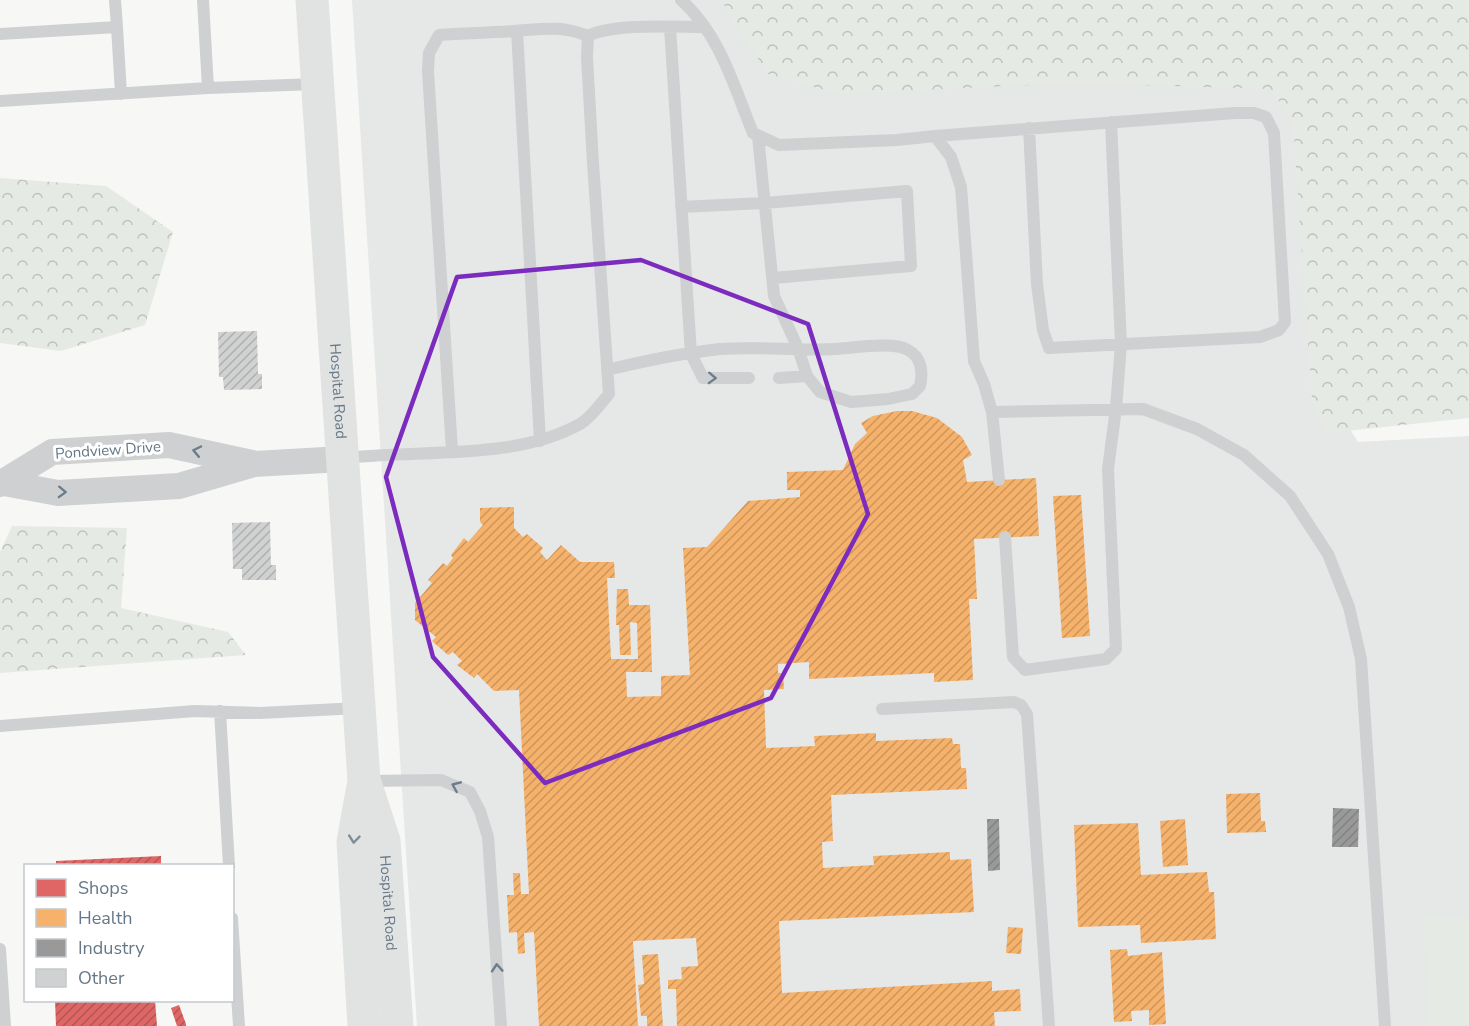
<svg xmlns="http://www.w3.org/2000/svg" width="1469" height="1026" viewBox="0 0 1469 1026" font-family="'Nunito Sans',sans-serif">
  <style>
    .built { fill: #e6e7e7 }
    .green { fill: #e6eae4 }
    .forest { fill: url(#forest-crowns) }
    .shops { fill: url(#shops-hatch) }
    .health { fill: url(#health-hatch) }
    .industry { fill: url(#industry-hatch) }
    .building { fill: url(#building-hatch) }
    .lines { fill: none; stroke-linecap: round; stroke-linejoin: round }
    .lane { stroke: #ced0d1; stroke-width: 12 }
    .street { stroke: #ced0d1; stroke-width: 26 }
    .secondary { stroke: #e1e2e2; stroke-width: 33 }
    .oneway { stroke: #6b7c8b }
    .oneway2 { stroke: #7f8d99 }
    .marked { fill: none; stroke: #7b2cbf; stroke-width: 4.5; stroke-linejoin: round }
    .labels { text-anchor: middle; stroke-width: 6; stroke-linejoin: round; paint-order: stroke }
    .street-label { font-size: 15px; fill: #667887; stroke: #fff }
  </style>
  <defs>
    <pattern id="forest-crowns" width="20" height="18" patternUnits="userSpaceOnUse" patternTransform="scale(1.5)"><rect width="20" height="18" fill="#e6eae4"/><path d="M2 6a3 3 0 1 1 6 0M12 15a3 3 0 1 1 6 0" fill="none" stroke="#bec2be"/></pattern>
    <pattern id="shops-hatch" width="6" height="6" patternUnits="userSpaceOnUse" patternTransform="scale(1.5)"><rect width="6" height="6" fill="#e06666"/><path d="M-1 1l2-2M0 6l6-6M5 7l2-2" fill="none" stroke="#b05656"/></pattern>
    <pattern id="health-hatch" width="6" height="6" patternUnits="userSpaceOnUse" patternTransform="scale(1.5)"><rect width="6" height="6" fill="#f6b26b"/><path d="M-1 1l2-2M0 6l6-6M5 7l2-2" fill="none" stroke="#cb965e"/></pattern>
    <pattern id="industry-hatch" width="6" height="6" patternUnits="userSpaceOnUse" patternTransform="scale(1.5)"><rect width="6" height="6" fill="#999"/><path d="M-1 1l2-2M0 6l6-6M5 7l2-2" fill="none" stroke="#818282"/></pattern>
    <pattern id="building-hatch" width="6" height="6" patternUnits="userSpaceOnUse" patternTransform="scale(1.5)"><rect width="6" height="6" fill="#d0d2d2"/><path d="M-1 1l2-2M0 6l6-6M5 7l2-2" fill="none" stroke="#adafb0"/></pattern>
  </defs>
  <rect width="100%" height="100%" fill="#f7f7f6"/>
  <path class="built" d="M352 0H746L1284 59 1332 400 1358 442 1469 436V1026H417Z"/>
  <path class="green" d="M1424 916 1469 918V1026H1428Z"/>
  <path class="forest" d="M721 0H1469V418L1327 433 1312 399 1293 123 1271 89 1074 83 839 94 768 74Z
    M0 178 106 186 173 232 145 325 61 351 0 343Z
    M12 526 127 528 121 608 228 632 246 655 0 673V552Z"/>
  <path class="shops" d="M161 856V866H56V861Z
    M55 1000H155L157 1026H56Z
    M179 1005 186 1024V1026H177L171 1008Z"/>
  <path class="health" d="M897 411H912L937 418 962 437 972 455 963 460 967 482 1036 478 1039 536 974 539 977 599H969L973 680 934 682V673L809 679V662L778 664V673H783L784 689 764 690 766 748 815 746 814 736 876 733V741L952 738 953 744H960L961 768H966L967 789 831 795 833 841 822 842 823 868 874 865 873 856 950 852V860L971 859 974 912 779 921 782 993 992 981V991L1020 989 1021 1011 994 1012 995 1026H677L676 989H668V980L682 979 681 967 698 966 696 938 633 941 638 1026H539L534 932 524 933 525 953 518 954 517 932 509 933 507 895H514L513 873H520L521 894H529L519 690 494 691 477 674 474 678 457 665 462 661 453 652 448 655 432 641 436 637 415 620V603L432 583 428 580 443 563 447 566 453 558 451 555 464 538 468 542 483 525 480 522V508L514 507V528L523 537 527 534 543 548 540 552 547 560 561 545 580 562H614L615 578H607L611 659H638L637 623 630 622 631 655H620L619 625H616L617 589H628L629 605H650L652 672H626L627 697 661 696V676L690 675 683 548 707 547 748 501 800 497V490H787V472L843 470 855 444 867 433 861 423 873 416Z
    M1081 495 1090 636 1062 638 1053 496Z
    M1260 793 1261 821H1265L1266 832 1227 833 1226 794Z
    M1185 819 1188 865 1163 867 1160 821Z
    M1138 823 1141 875 1207 872 1209 892H1214L1216 939 1141 943 1140 925 1078 927 1074 825Z
    M1008 927 1023 928 1021 954 1006 953Z
    M1127 949 1128 956 1162 952 1166 1024 1149 1025V1010L1131 1011 1132 1021 1114 1022 1110 950Z
    M658 954 663 1026H647V1016H641L638 985 644 984 642 955Z"/>
  <path class="industry" d="M1333 808 1359 809 1358 847H1332Z
    M987 819H999L1000 870 988 871Z"/>
  <path class="building" d="M257 331 258 374H262V389L224 390 223 377H219L218 332Z
    M270 522 271 565H276V580H242V569H233L232 523Z"/>
  <g class="lines">
    <path class="lane" d="M115 0 117 27
      M203 0 208 88
      M681 0C720 34 734 87 753 133L779 145 897 140 935 136 951 157 961 187 974 361 984 384 992 412 999 480
      M670 27 691 354 703 378H749
      M517 31 540 441
      M0 34 117 27 121 94
      M0 101 208 88 316 84
      M935 136 1235 113H1254L1266 117 1274 133 1285 322 1279 330 1260 337 1049 348 1043 330 1037 284 1029 128
      M681 207 765 203 907 191 911 266 773 278
      M607 370C644 361 682 353 720 349 758 346 797 351 835 349 853 348 894 341 908 350 922 357 923 373 920 386L912 394 888 399 851 402 820 392 807 376 798 348 774 296 758 136
      M779 378 807 376
      M992 412 1143 409 1197 429 1244 455 1290 496 1328 554 1349 607 1361 659 1385 1026
      M452 451 428 71 429 53 439 35C464 33 489 33 514 31 542 29 561 25 588 36
      M345 458C419 449 514 461 580 424 591 418 601 403 609 394L593 163 587 57 588 36C615 23 674 27 704 27
      M1005 537 1013 657 1025 670 1106 659 1116 649 1108 469 1116 408 1121 344 1111 122
      M882 709 1014 702 1021 705 1027 714 1049 1026
      M220 711 229 866
      M0 726 195 711 260 713 359 708
      M367 781 441 780 470 792 480 811 488 837 501 1026
      M232 918 239 1026
      M0 949 5 1026"/>
    <path class="street" d="M4 483 58 493 179 486 254 464 342 459
      M0 484 52 452 169 445 252 463"/>
    <g class="secondary">
      <path id="s1" d="M312 0 364 781 353 842 364 1026"/>
      <path id="s2" d="M365 783 384 841 397 1026"/>
    </g>
  </g>
  <defs><path id="oneway-chevron" d="M-2-3.5L2.5 0L-2 3.5" fill="none" stroke-width="1.6" stroke-linecap="round" stroke-linejoin="round" transform="scale(1.5)"/></defs>
  <g class="oneway">
    <use href="#oneway-chevron" transform="translate(712 378) rotate(2)"/>
    <use href="#oneway-chevron" transform="translate(197 451) rotate(-168)"/>
    <use href="#oneway-chevron" transform="translate(62 492) rotate(2)"/>
    <use href="#oneway-chevron" transform="translate(456 786) rotate(-157)"/>
    <use href="#oneway-chevron" transform="translate(497 968) rotate(-94)"/>
  </g>
  <use class="oneway2" href="#oneway-chevron" transform="translate(354 839) rotate(96)"/>
  <path class="marked" d="M641 260 808 324 868 514 771 698 545 783 433 657 386 477 457 277Z"/>
  <g class="labels">
    <g class="street-label">
      <text dy="5" stroke="none"><textPath href="#s1" startOffset="392">Hospital Road</textPath></text>
      <text transform="translate(108 450) rotate(-4)" y="5">Pondview Drive</text>
      <text dy="5" stroke="none"><textPath href="#s2" startOffset="123">Hospital Road</textPath></text>
    </g>
  </g>
  <rect x="24" y="864" width="210" height="138" fill="#ffffff" stroke="#c2c9cf" stroke-width="1.5"/>
  <rect x="36" y="879" width="30" height="18" fill="#e06666" stroke="#c2c9cf" stroke-width="1.5"/>
  <text x="78" y="894" font-size="18" fill="#667887">Shops</text>
  <rect x="36" y="909" width="30" height="18" fill="#f6b26b" stroke="#c2c9cf" stroke-width="1.5"/>
  <text x="78" y="924" font-size="18" fill="#667887">Health</text>
  <rect x="36" y="939" width="30" height="18" fill="#999999" stroke="#c2c9cf" stroke-width="1.5"/>
  <text x="78" y="954" font-size="18" fill="#667887">Industry</text>
  <rect x="36" y="969" width="30" height="18" fill="#d0d2d2" stroke="#c2c9cf" stroke-width="1.5"/>
  <text x="78" y="984" font-size="18" fill="#667887">Other</text>
</svg>
